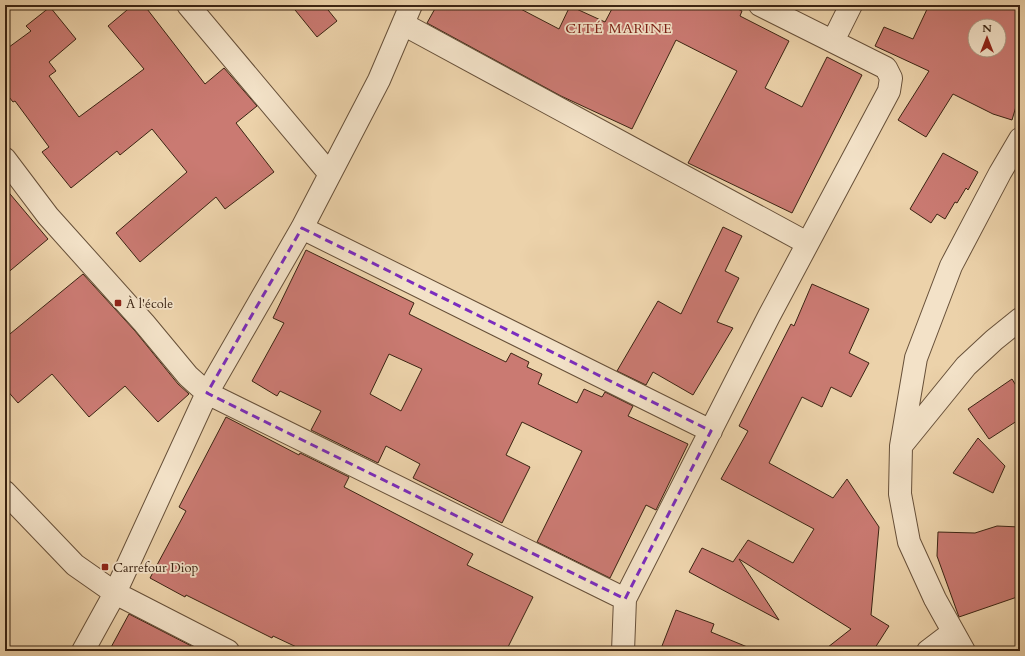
<svg xmlns="http://www.w3.org/2000/svg" width="1025" height="656" viewBox="0 0 1025 656" font-family="Cardo,serif">
  <style>
    .building { fill: #ca7a72; stroke: #3b2413; fill-rule: evenodd }
    .lines { fill: none; stroke-linecap: round; stroke-linejoin: round }
    .minor-casing { stroke: #675039; stroke-width: 24 }
    .minor { stroke: #f3e2c8; stroke-width: 22 }
    .marked { fill: none; stroke: #7b2cbf; stroke-width: 3; stroke-dasharray: 8 5; stroke-linejoin: round }
    .poi-dot { fill: #8f2418; stroke: #f3e2c8; stroke-width: 1.5 }
    .labels { text-anchor: middle; stroke-width: 3.5; stroke-linejoin: round; paint-order: stroke }
    .poi-label { font-size: 13px; fill: #3b2413; stroke: #f3e2c8; text-anchor: start }
    .neighbourhood-label { font-size: 14px; letter-spacing: 1px; fill: #7a1f14; stroke: #f3e2c8 }
  </style>
  <rect width="100%" height="100%" fill="#ecd2aa"/>
  <filter id="stains"><feTurbulence type="fractalNoise" baseFrequency=".005" numOctaves="4"/><feColorMatrix values="0 0 0 0 .2 0 0 0 0 .09 0 0 0 0 .02 0 0 0 .5 -.17"/></filter>
  <radialGradient id="worn" r=".72"><stop offset=".6" stop-color="#630" stop-opacity="0"/><stop offset="1" stop-color="#630" stop-opacity=".3"/></radialGradient>
  <path class="building" d="M133 5H144L205 84 224 68 257 106 236 123 274 172 225 209 216 197 140 262 116 233 187 172 152 129 120 155 117 151 71 188 42 152 49 147 15 101 13 102 5 92V50L31 31 26 26 50 7 76 39 49 62 56 71 49 76 79 117 144 69 108 26Z
    M291 5H324L337 21 317 37Z
    M437 5H513L559 29 570 6 605 22 614 5H730L742 11 740 16 789 41 765 88 802 107 827 57 862 75 792 213 688 163 737 71 676 40 632 129 561 96 427 23Z
    M929 5H1020V93L1012 120 993 114 953 94 926 137 898 120 929 71 875 46 884 27 913 39ZM975 26H999V50H975Z
    M943 153 978 172 968 190 966 188 957 203 955 202 945 219 937 214 931 223 910 209Z
    M5 188 48 239 5 275Z
    M723 227 742 236 725 271 739 278 717 322 733 328 693 395 653 372 646 385 617 371 658 301 681 314Z
    M306 250 414 303 409 314 469 344 506 362 511 353 529 362 527 367 542 374 538 384 577 403 584 389 602 397 605 392 633 406 628 416 688 444 656 510 646 505 610 578 537 542 582 451 522 422 506 455 530 467 502 523 413 478 420 464 386 446 378 463 311 430 321 411 280 391 277 396 252 381 284 323 273 318ZM389 354 422 369 401 411 370 394Z
    M83 274 135 331 178 384 189 394 158 422 125 386 89 417 52 374 18 403 5 388V338Z
    M812 284 869 309 849 353 869 363 851 397 831 387 822 407 802 397 769 463 833 498 847 479 879 527 871 615 889 626 873 651H823L851 629 739 559 779 620 689 572 702 548 733 562 748 540 793 563 814 529 721 479 748 431 739 426 791 324 794 326Z
    M1012 379 1020 392V419L989 439 968 409Z
    M226 417 299 455 300 453 349 477 344 487 473 554 467 565 533 597 506 651H305L273 636 272 638 186 595 185 597 150 578 186 511 179 507Z
    M978 438 1005 466 993 493 953 473Z
    M997 526 1020 527V596L959 617 937 556 938 532 975 533Z
    M676 610 714 624 711 632 757 651H660Z
    M129 614 201 651H109Z"/>
  <g class="lines">
    <g class="minor-casing">
      <path id="minor" d="M188 5 329 173
        M403 24 807 243
        M833 41 851 5
        M5 159 48 216 144 323 188 376 207 393 625 599
        M302 228 711 431
        M901 446 966 366 994 340 1020 319
        M5 492 75 565 115 593 228 651
        M83 651 115 593 207 393 302 228 379 80 411 5
        M623 651 625 599 769 316 889 91 891 78 886 68 760 5
        M928 651 953 632
        M964 651 935 599 909 542 900 494 901 446 916 358 951 266 1000 173 1020 139"/>
    </g>
    <use href="#minor" class="minor"/>
  </g>
  <path class="marked" d="M302 228 711 431 625 599 207 393Z"/>
  <g class="poi-dot">
    <rect x="114" y="299" width="8" height="8" rx="2"/>
    <rect x="101" y="563" width="8" height="8" rx="2"/>
  </g>
  <g class="labels">
    <g class="poi-label">
      <text x="126" y="308">À l'école</text>
      <text x="113" y="572">Carrefour Diop</text>
    </g>
    <g class="neighbourhood-label">
      <text x="619" y="33">CITÉ MARINE</text>
    </g>
  </g>
  <rect width="1025" height="656" fill="none" stroke="#ecd2aa" stroke-width="20"/>
  <rect x="6" y="6" width="1013" height="644" fill="none" stroke="#3b2413" stroke-width="2"/>
  <rect x="10" y="10" width="1005" height="636" fill="none" stroke="#3b2413"/>
  <g transform="translate(987 38)"><circle r="19" fill="#f3e2c8" stroke="#a99680"/>
  <path d="M0-3L7 15L0 10L-7 15Z" fill="#8f2418"/>
  <text y="-6" font-size="11" font-weight="bold" text-anchor="middle" fill="#3b2413">N</text>
  </g>
  <rect width="100%" height="100%" filter="url(#stains)"/>
  <rect width="100%" height="100%" fill="url(#worn)"/>
</svg>
